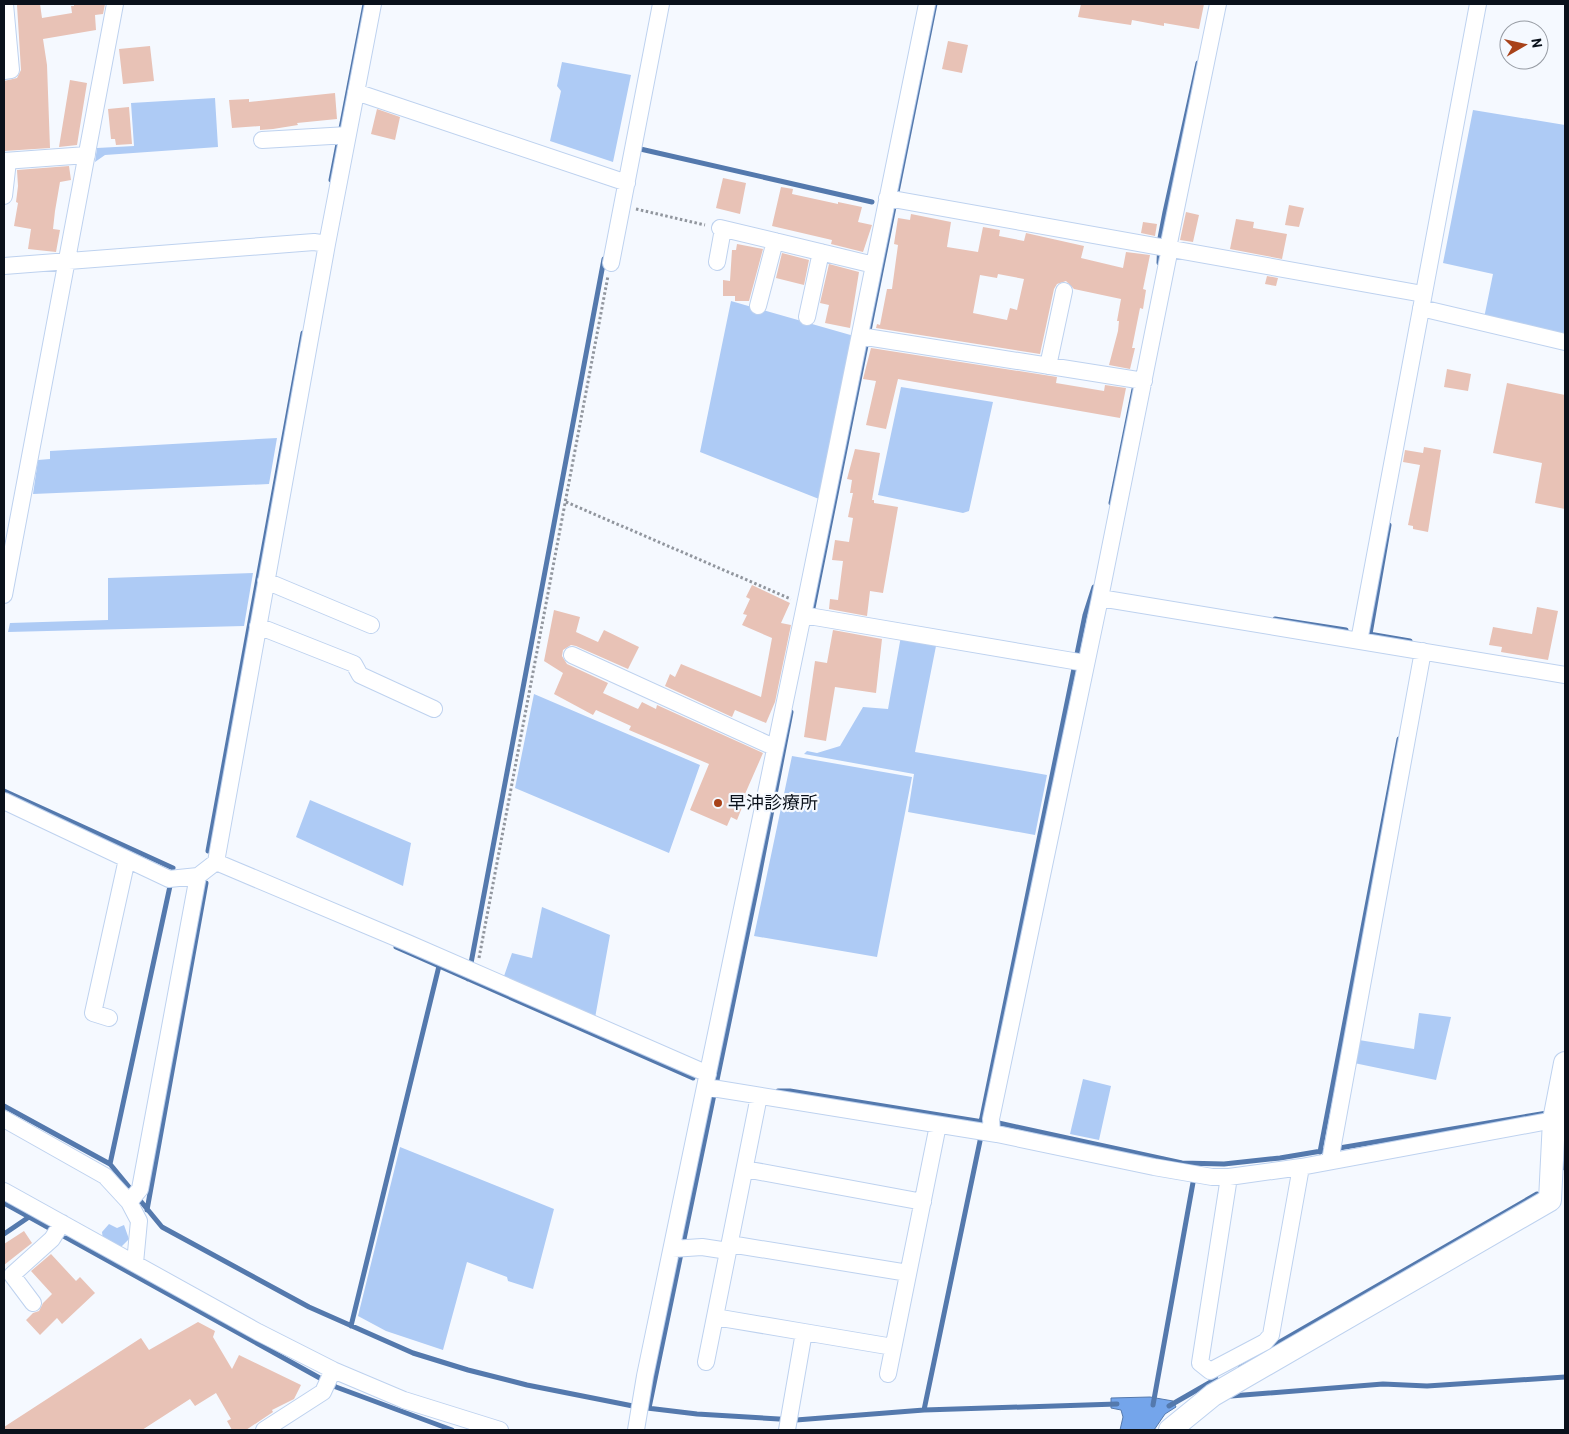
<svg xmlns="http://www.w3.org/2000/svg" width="1569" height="1434" viewBox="0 0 1569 1434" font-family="Barlow,'Noto Sans JP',sans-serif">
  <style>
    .green { fill: #aecbf5 }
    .water { fill: #74a5eb; stroke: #5479ad }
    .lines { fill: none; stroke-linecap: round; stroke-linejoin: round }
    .stream { stroke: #5479ad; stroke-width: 5 }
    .building { fill: #e8c2b6; fill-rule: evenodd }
    .street-casing { stroke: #bed2ef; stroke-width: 18 }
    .secondary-casing { stroke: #bed2ef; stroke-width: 24 }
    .path { stroke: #91969e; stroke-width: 3; stroke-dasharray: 2.5 2.5; stroke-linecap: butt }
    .street { stroke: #fff; stroke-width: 16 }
    .secondary { stroke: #fff; stroke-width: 22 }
    .poi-dot { fill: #a8421a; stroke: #f5f9ff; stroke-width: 2 }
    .labels { text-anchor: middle; stroke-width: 4.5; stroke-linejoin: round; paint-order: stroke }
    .poi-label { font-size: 18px; fill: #0a111b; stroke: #f5f9ff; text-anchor: start }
  </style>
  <rect width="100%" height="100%" fill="#f5f9ff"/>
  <path class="green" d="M562 62 631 75 613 162 550 141 561 91 557 86Z
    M215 98 218 147 105 155 95 162 97 148 134 146 131 103Z
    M1473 110 1565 125V334L1484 318 1493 274 1443 263Z
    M731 301 854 336 819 499 700 452Z
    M901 387 993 402 969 511 963 513 878 495Z
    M277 438 269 484 33 494 38 460 50 459V451Z
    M253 573 244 626 8 632 10 623 108 620V578Z
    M901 636 937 641 915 752 1047 775 1035 835 908 812 914 774 804 754 807 751 817 753 840 746 863 707 888 709Z
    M534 694 700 765 669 853 515 788Z
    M792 756 912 777 877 957 754 936Z
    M310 800 411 843 403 886 296 837Z
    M542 907 610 935 595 1018 503 979 512 953 532 958Z
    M1419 1013 1451 1017 1436 1080 1354 1063 1359 1040 1414 1049Z
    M1083 1079 1111 1086 1099 1140 1070 1134Z
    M400 1147 554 1209 533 1289 508 1281 507 1277 467 1262 443 1350 386 1331 358 1316Z
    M109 1224 117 1228 124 1225 129 1239 119 1249 103 1240 102 1232Z"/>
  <path class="water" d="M1150 1397 1173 1401 1176 1407 1165 1414 1154 1430H1120L1123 1417 1121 1410 1111 1408V1398Z"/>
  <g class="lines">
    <path class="stream" d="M636 148 872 202
      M331 180 365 4
      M1159 263 1160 238 1165 212 1198 63
      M1111 503 1134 389
      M812 613 935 4
      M1275 619 1346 630
      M1369 634 1410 641
      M1370 634 1389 525
      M4 791 173 868
      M208 851 303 333
      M396 947 693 1078
      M468 979 604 259
      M778 1091H790L983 1122
      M4 1106 110 1164 162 1227 309 1307 413 1353 468 1370 527 1385 638 1407
      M994 1122 1182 1163 1224 1164 1280 1158 1547 1113
      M1565 1126V1168
      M1320 1152 1399 739
      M110 1164 170 886
      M4 1203 336 1387 452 1430
      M147 1210 206 883
      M4 1234 29 1217
      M351 1326 439 966
      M1240 1365 1537 1194
      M1231 1396 1383 1384 1427 1386 1565 1377
      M1153 1405 1194 1177
      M1169 1406 1216 1379
      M647 1408 697 1414 796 1420 924 1410 1117 1404
      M649 1408 757 887 791 712
      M924 1410 980 1141 981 1122 1085 615 1094 587"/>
  </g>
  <path class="building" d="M40 4 42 18 72 13 71 6H74V4H105L103 14 95 15 96 30 43 39 47 65 50 148 4 151V81L17 78 21 70 17 5Z
    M1081 4H1204L1199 29 1164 23V26L1132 20 1131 25 1078 17Z
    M948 41 968 45 962 73 942 69Z
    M150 46 154 81 123 84 119 49Z
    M70 80 87 83 77 145 59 147Z
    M335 93 337 119 297 123 298 125 273 129 260 130V126L232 128 229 100 249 99V102Z
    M129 107 132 144 116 145 115 139H111L108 109Z
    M377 109 400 117 395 140 371 134Z
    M69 166 71 180 60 182 55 211 53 229 60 230 56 252 28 249 31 229 14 226 18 203 16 202 18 186 17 170Z
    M723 178 746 183 740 214 716 208Z
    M781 187 793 189 792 194 838 204V202L862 207 858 222 872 225 863 252 831 244 832 240 772 226Z
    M1289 205 1304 208 1299 227 1285 225Z
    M1186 212 1199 215 1193 242 1180 240Z
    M911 214 951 222 947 247 978 252 983 227 1000 230 999 236 1024 241 1026 233 1084 246 1081 258 1123 268 1126 252 1150 255 1143 289 1146 290 1143 309 1140 308 1132 348H1135L1130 369 1109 365 1118 331 1119 321H1117L1121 299 1074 289 1066 281 1057 284 1054 289 1040 354 876 328 877 324 880 325 887 289H892L898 245 894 244 898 218 910 220ZM998 274 1024 279 1017 310 1010 308 1007 320 973 313 980 275 997 278Z
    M1236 219 1254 222 1253 228 1287 234 1282 259 1230 249Z
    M1143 222 1157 224 1155 236 1141 233Z
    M737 244 763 249 749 301H735V296H723V280L730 281 732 250H736Z
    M782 253 809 260 804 285 776 278Z
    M829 264 859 272 850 328 825 323 829 305 820 303Z
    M1267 276 1278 278 1276 286 1265 284Z
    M871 348 1057 377 1056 383 1104 391 1105 385 1126 388 1120 418 898 379 886 429 866 425 876 381 863 379Z
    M1447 369 1471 374 1468 391 1444 387Z
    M1507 383 1565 395V509L1535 503 1542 463 1493 453Z
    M1424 447 1441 450 1428 532 1413 529V526L1408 525 1420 465 1403 462 1405 450 1423 453Z
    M855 449 880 453 872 500H874V503L898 507 883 593 870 591 867 616 829 609 830 599 838 600 843 561 832 560 835 540 849 542 853 518 848 517 853 493H850L852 480 847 479Z
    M752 585 790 603 781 623 791 625 775 702 766 723 735 710 732 717 665 686 670 674 675 677 681 664 761 697 772 638 742 625 747 615 743 614 750 599 746 597Z
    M1537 607 1558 611 1548 660 1501 652 1502 647 1489 645 1493 627 1532 634Z
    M554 610 580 617 576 632 598 642 604 630 639 647 628 669 576 646 571 645 563 650 562 656 567 664 608 683 603 693 638 709 642 702 656 709 657 705 763 753 745 794 747 795 737 820 731 817 727 826 690 810 709 764 629 730 631 726 596 710 593 715 554 694 563 673 544 661Z
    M833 630 882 639 876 693 835 687 826 741 804 737 815 661 827 663Z
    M24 1231 32 1243 4 1265V1244Z
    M51 1254 76 1281 80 1277 95 1293 62 1324 57 1318 40 1335 26 1320 33 1313 39 1311 43 1303 52 1294 31 1271Z
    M198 1322 215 1331 213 1337 232 1369 239 1355 301 1385 294 1399 272 1410 273 1412 246 1430H232L227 1421 231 1419 216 1393 195 1406 190 1399 142 1430H4V1427L141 1338 149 1350Z"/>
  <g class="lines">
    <g class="street-casing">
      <path id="street" d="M4 71 11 70 5 4
        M356 92 627 183
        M262 140 348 135
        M4 161 87 155
        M4 196 8 161
        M887 198 1423 294
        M720 228 874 265
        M1168 248 1218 4
        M717 262 723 229
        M611 263 661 4
        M4 266 314 242 327 244
        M758 306 775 241
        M1421 308 1565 342
        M807 317 821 252
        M860 336 1144 381
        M1048 366 1064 291
        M266 581 371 625
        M4 595 115 4
        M1100 598 1170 248
        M803 615 1085 663
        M258 626 354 664 360 675 434 709
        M1359 641 1478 4
        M572 655 767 744 776 745
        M4 801 169 879 198 876 216 862 327 244 373 4
        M216 862 408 943 708 1074
        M109 1018 93 1013 127 859
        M706 1087 997 1134 1154 1167 1212 1177H1229L1301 1167 1554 1120
        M4 1119 105 1176 129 1202 140 1189 198 876
        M992 1133 991 1119 1100 598 1565 675
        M1330 1161 1423 651
        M745 1169 923 1202
        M1229 1177 1200 1363 1210 1371 1265 1342 1271 1335 1301 1167
        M4 1191 258 1332 333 1370 404 1400 500 1430
        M129 1202 139 1221 135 1263
        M730 1244 908 1273
        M672 1249 702 1247 728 1251
        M33 1303 12 1275 52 1239 62 1223
        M715 1317 804 1332
        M706 1362 759 1096
        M888 1374 938 1125
        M264 1430 323 1392 333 1370
        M636 1430 645 1376 805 605 927 4
        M787 1430 804 1332 893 1347"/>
    </g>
    <g class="secondary-casing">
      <path id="secondary" d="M1170 1430 1213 1395 1550 1200 1554 1120 1565 1063"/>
    </g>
    <path class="path" d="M636 209 705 225
      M566 502 791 599
      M479 958 608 276"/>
    <use href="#street" class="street"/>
    <use href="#secondary" class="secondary"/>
  </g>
  <circle class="poi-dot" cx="718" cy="803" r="5"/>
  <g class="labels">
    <g class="poi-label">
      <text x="728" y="809">早沖診療所</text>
    </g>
  </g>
  <rect width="1569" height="1434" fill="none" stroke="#0a111b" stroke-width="10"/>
  <g transform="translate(1524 45) rotate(81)"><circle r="24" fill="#f5f9ff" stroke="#979ca4"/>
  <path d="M0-4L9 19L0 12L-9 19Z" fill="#a8421a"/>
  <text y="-8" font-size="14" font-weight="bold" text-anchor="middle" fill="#0a111b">N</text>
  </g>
</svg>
